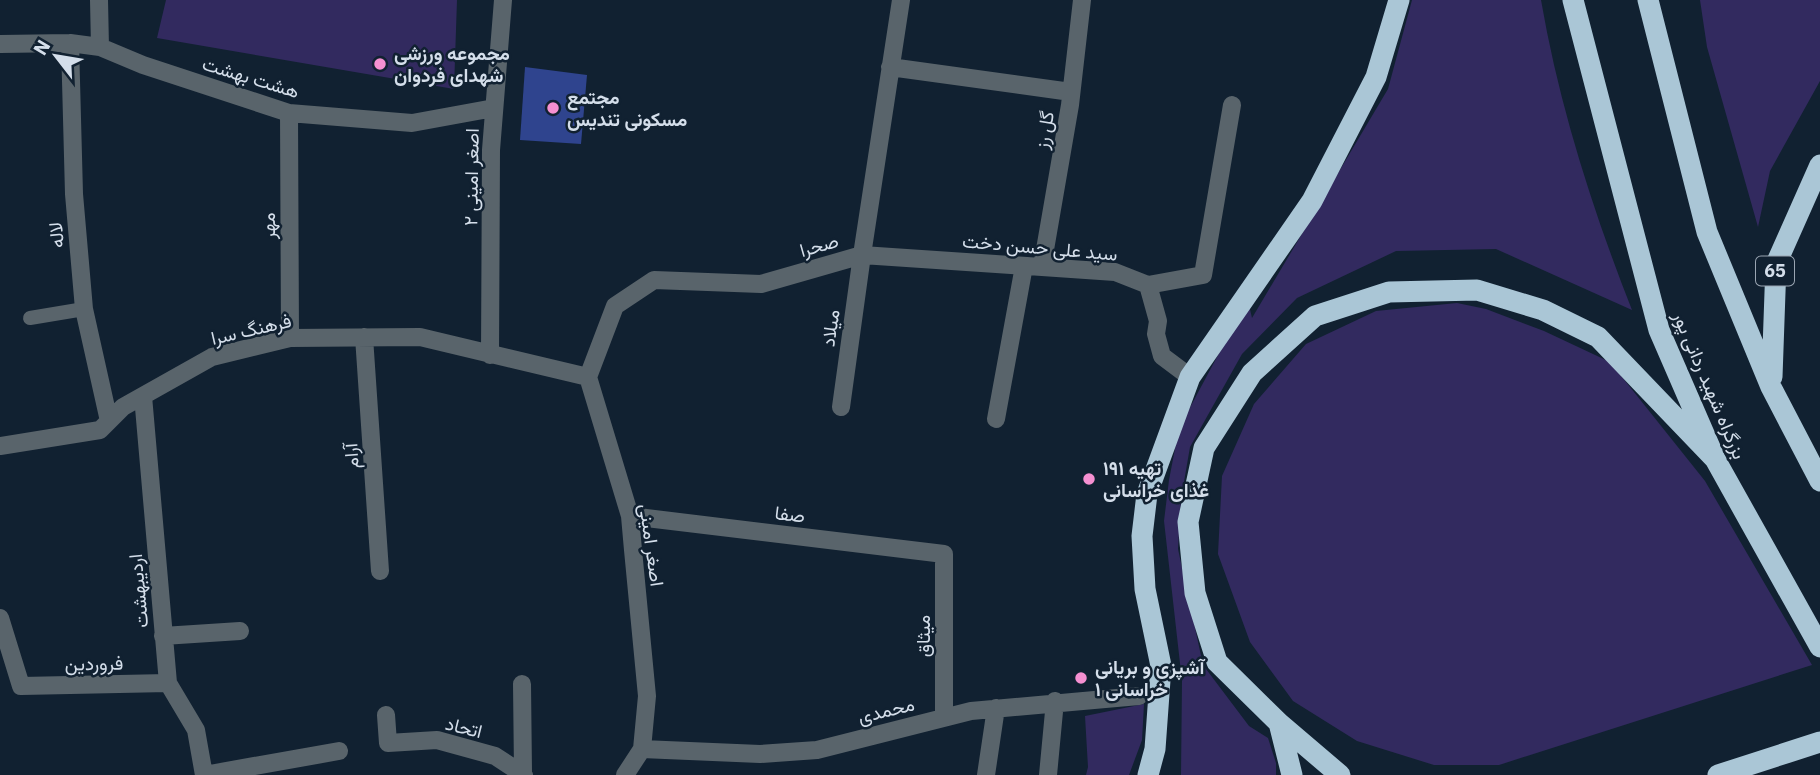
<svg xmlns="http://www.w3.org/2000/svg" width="1820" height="775" viewBox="0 0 1820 775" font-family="'IBM Plex Sans',Vazirmatn,sans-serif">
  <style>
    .grass { fill: #322a5f }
    .building { fill: #2f448e }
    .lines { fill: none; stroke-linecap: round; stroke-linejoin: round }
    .lane { stroke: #59646b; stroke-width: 14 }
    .street { stroke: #59646b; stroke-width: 18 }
    .highway { stroke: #aac6d6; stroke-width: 21 }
    .poi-dot { fill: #f590d1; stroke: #112131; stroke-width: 2.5 }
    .labels { text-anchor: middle; stroke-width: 5; stroke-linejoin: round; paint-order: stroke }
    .shield { fill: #112131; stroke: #9aa5b2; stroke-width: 2 }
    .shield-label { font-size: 18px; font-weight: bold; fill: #d4deea }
    .poi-label { font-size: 19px; font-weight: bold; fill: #d4deea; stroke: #112131; text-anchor: start }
    .street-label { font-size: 19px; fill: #d4deea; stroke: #112131 }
  </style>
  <rect width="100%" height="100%" fill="#112131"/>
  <path class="grass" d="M166 0H457L454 89 157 38Z
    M1412 0H1541C1559 105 1593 211 1632 310L1496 249 1396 251 1297 298 1242 354 1190 447 1181 499 1178 549 1203 665 1249 726 1268 738 1276 763V775H1181L1182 681 1164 521 1169 480 1179 428 1225 342 1249 305 1252 318 1388 89Z
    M1700 0H1820V81L1770 171 1758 227 1707 47Z
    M1457 303 1486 309 1544 331 1610 362 1705 481 1812 665 1499 765H1434L1357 741 1293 701 1250 642 1218 554 1222 476 1254 404 1306 344 1376 311Z
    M1144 704 1142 740 1129 775H1086L1088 767 1085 716Z"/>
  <path class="building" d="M525 67 587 75 581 144 520 140Z"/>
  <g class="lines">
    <path class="lane" d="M30 318 84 309"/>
    <path class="street" d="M99 0 100 47
      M70 43 74 194 84 309 109 421
      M0 44 70 43 100 47 143 65 289 113 412 123 494 108
      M890 67 1071 92
      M289 113 290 338
      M1042 267 1070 105 1082 0
      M1148 285 1203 275 1232 105
      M364 337 380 571
      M490 355 491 150 503 0
      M588 377 615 306 654 280 761 284 862 255 901 0
      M143 396 168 683 196 730 204 775
      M841 407 862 255 1115 272 1148 285 1158 321 1156 334 1162 356 1190 377
      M996 419 1024 266
      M0 446 100 430 123 407 212 357 290 338 420 337 588 377 630 516 633 550 647 696 642 749 625 775
      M630 516 944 554V717
      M0 618 21 686 168 683
      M163 636 240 631
      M522 684 523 772
      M386 715 388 743 437 740 495 756 524 775
      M642 749 760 754 817 750 971 711 1139 696
      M204 775 339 751
      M986 775 996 708
      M1048 775 1055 701"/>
    <path class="highway" d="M1573 0 1659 330 1715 459 1820 647
      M1648 0 1707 232 1771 387 1820 481
      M1772 377 1776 264 1820 165
      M1279 723 1292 775
      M1148 775 1155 749 1161 666 1145 589 1142 536 1147 494 1190 377 1312 201 1376 77 1399 0
      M1340 775 1279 723 1217 662 1195 593 1188 522 1204 448 1252 373 1315 316 1389 292 1477 290 1543 310 1598 337 1715 459
      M1718 775 1820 742"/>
  </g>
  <g class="poi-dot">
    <circle cx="380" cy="64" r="7"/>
    <circle cx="553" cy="108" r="7"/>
    <circle cx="1089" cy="479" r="7"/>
    <circle cx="1081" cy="678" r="7"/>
  </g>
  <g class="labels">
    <rect class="shield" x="1756" y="256.5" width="38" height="29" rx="5"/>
    <g class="shield-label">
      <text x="1775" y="277">65</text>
    </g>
    <g class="poi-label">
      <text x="394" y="60">مجموعه ورزشی<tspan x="394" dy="22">شهدای فردوان</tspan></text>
      <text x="567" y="104">مجتمع<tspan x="567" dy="22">مسکونی تندیس</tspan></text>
      <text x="1103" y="475">۱۹۱ تهیه<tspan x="1103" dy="22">غذای خراسانی</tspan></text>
      <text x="1095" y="674">آشپزی و بریانی<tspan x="1095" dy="22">خراسانی ۱</tspan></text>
    </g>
    <g class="street-label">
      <text transform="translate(251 77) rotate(17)" y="7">هشت بهشت</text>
      <text transform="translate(1044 130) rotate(-80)" y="7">گل رز</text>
      <text transform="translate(471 177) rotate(-89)" y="7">۲ اصغر امینی</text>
      <text transform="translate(268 226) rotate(-91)" y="7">مهر</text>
      <text transform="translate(56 235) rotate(-95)" y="7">لاله</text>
      <text transform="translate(819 245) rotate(-16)" y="7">صحرا</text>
      <text transform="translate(1040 247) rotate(5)" y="7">سید علی حسن دخت</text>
      <text transform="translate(830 328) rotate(-82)" y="7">میلاد</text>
      <text transform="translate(251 329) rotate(-13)" y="7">فرهنگ سرا</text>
      <text transform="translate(1710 385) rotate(67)" y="7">بزرگراه شهید ردانی پور</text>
      <text transform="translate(351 456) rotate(-94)" y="7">آرام</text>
      <text transform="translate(790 514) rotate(7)" y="7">صفا</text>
      <text transform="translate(652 545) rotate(82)" y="7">اصغر امینی</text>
      <text transform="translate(138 591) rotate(-95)" y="7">اردیبهشت</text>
      <text transform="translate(923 636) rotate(-90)" y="7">میثاق</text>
      <text transform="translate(94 663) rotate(-1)" y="7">فروردین</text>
      <text transform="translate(886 710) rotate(-14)" y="7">محمدی</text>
      <text transform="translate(464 727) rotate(14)" y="7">اتحاد</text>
    </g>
  </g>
  <g transform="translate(56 56) rotate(301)" stroke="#112131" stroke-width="5" paint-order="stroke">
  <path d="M0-5L12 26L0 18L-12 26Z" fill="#d4deea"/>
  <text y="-10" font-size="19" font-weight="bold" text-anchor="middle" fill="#d4deea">N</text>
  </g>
</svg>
